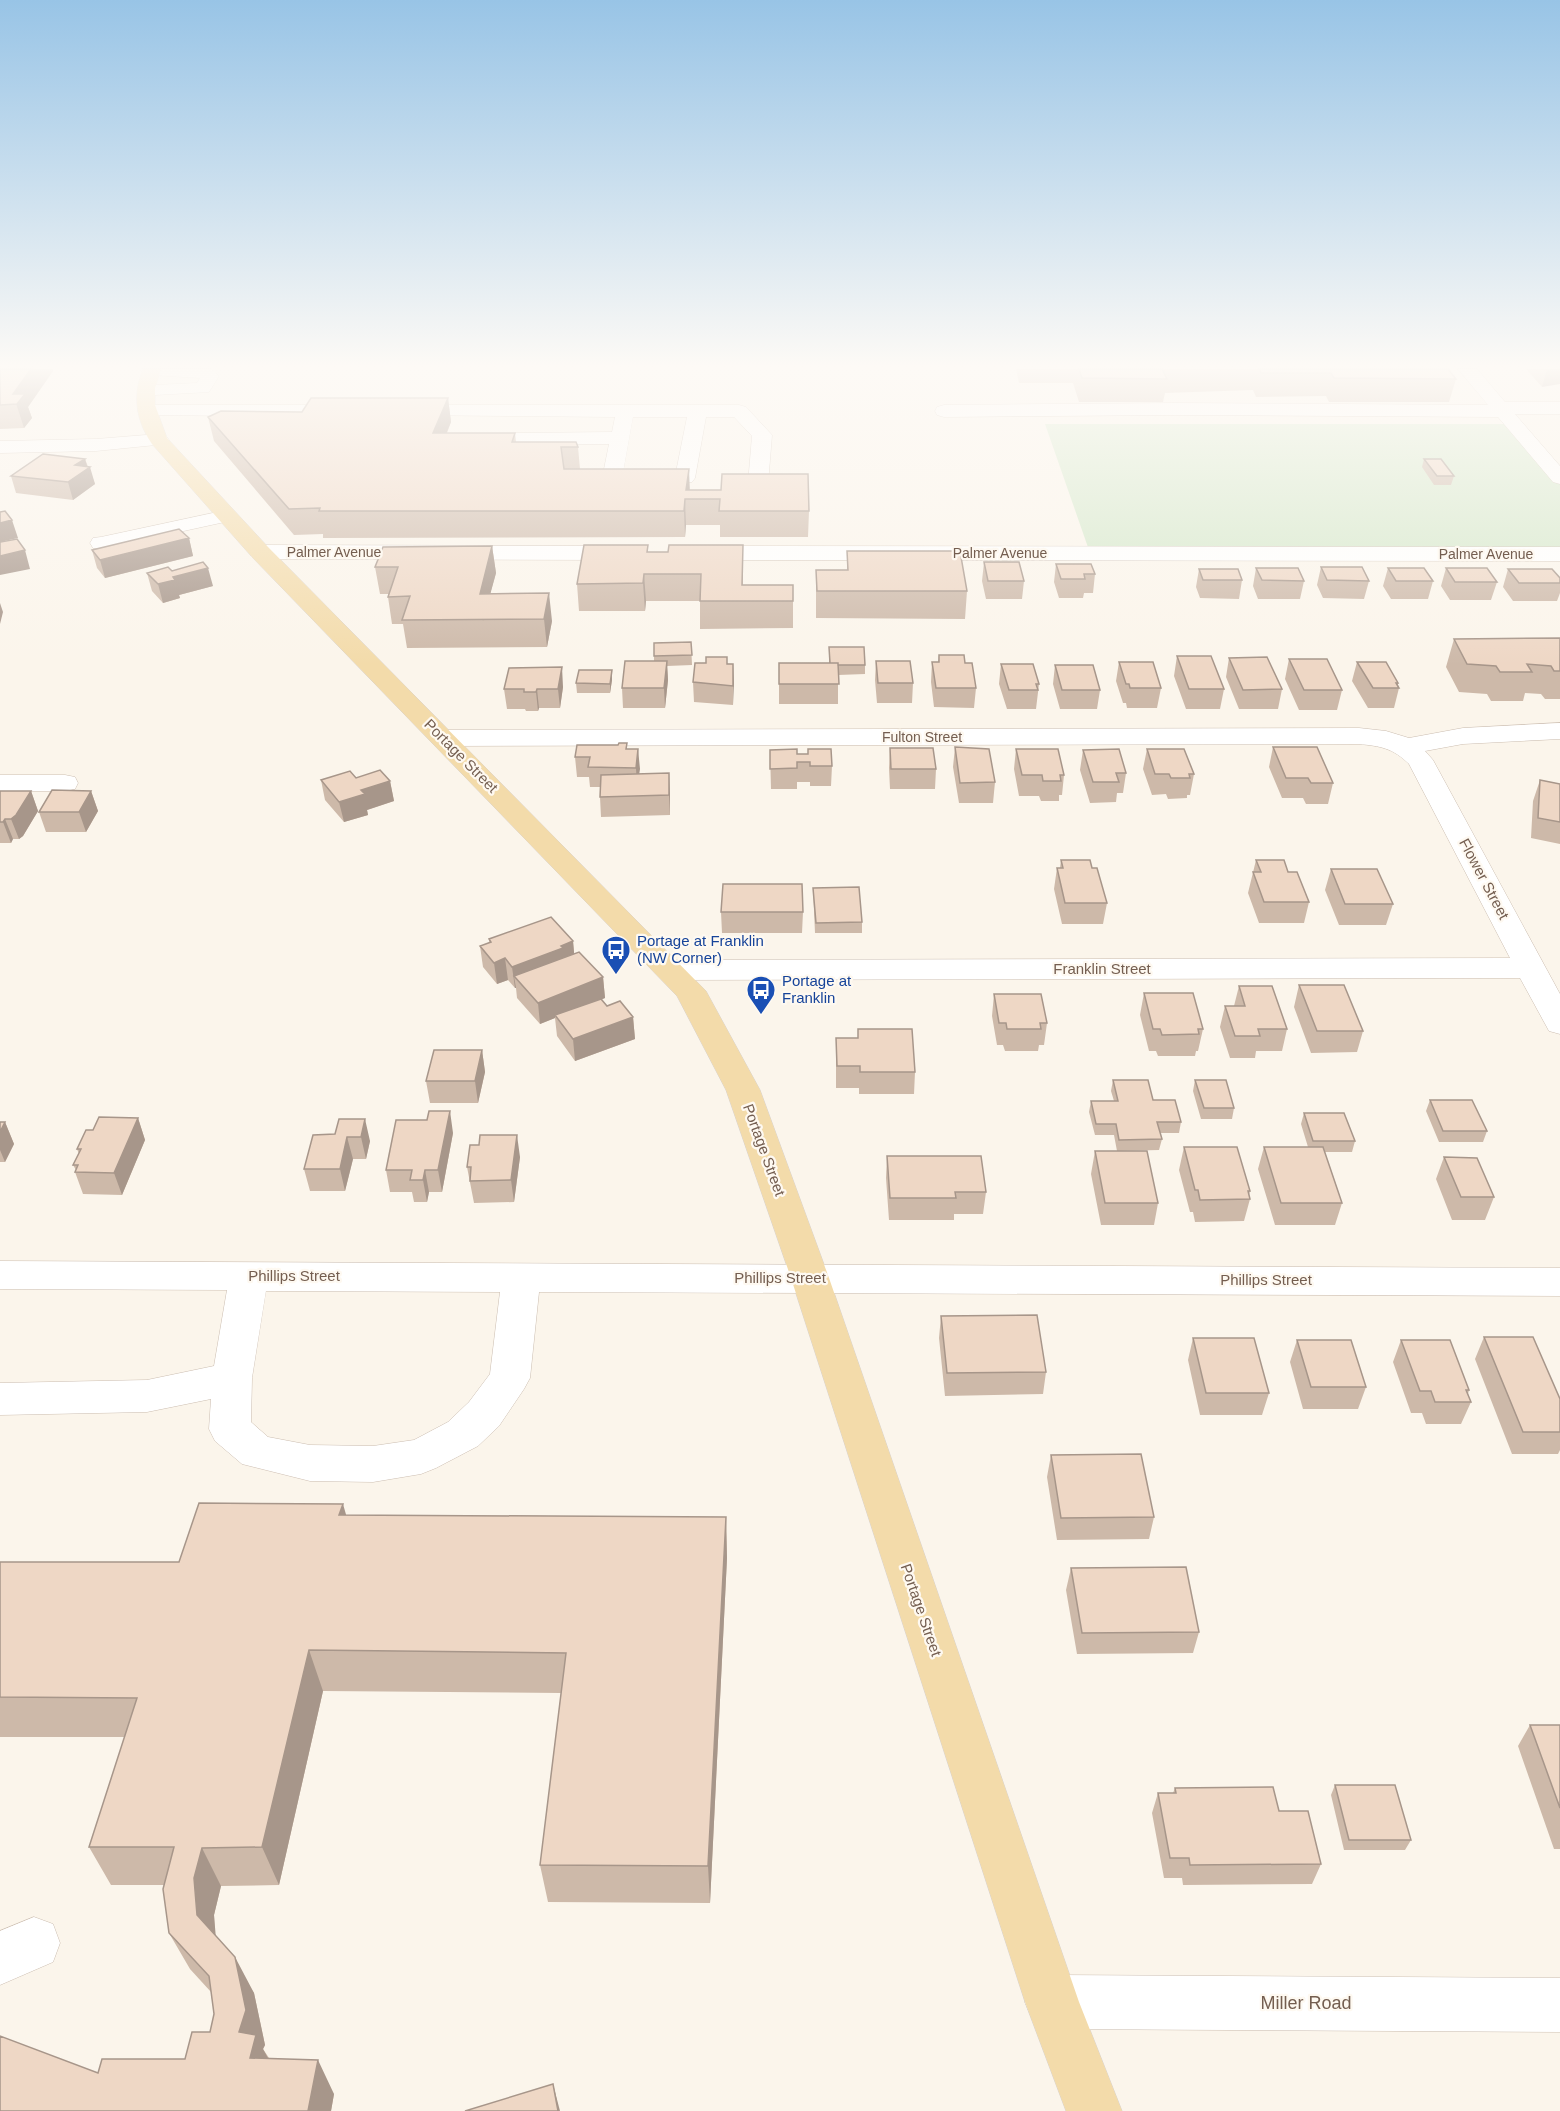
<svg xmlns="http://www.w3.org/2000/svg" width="1560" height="2111" viewBox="0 0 1560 2111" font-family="Helvetica,sans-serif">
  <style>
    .green { fill: #d4e8ca }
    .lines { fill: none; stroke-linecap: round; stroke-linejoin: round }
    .minor-casing { stroke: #ccbeb1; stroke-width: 1 }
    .major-casing { stroke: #d8d2ce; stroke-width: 1 }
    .minor { fill: #fff; fill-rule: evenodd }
    .major { fill: #f3dbaa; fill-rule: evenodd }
    .wall { fill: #cdb9a9 }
    .shaded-wall { fill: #a7968a }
    .building { fill: #eed7c5; stroke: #a7968a; stroke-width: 1.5 }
    .labels { text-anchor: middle; stroke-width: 4.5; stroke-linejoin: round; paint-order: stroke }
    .far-street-label { font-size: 14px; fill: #745e50; stroke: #fef9f1 }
    .street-label { font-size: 15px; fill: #745e50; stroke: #fef9f1 }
    .transit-label { font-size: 15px; fill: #164399; stroke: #fef9f1; text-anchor: start }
    .near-street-label { font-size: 18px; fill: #745e50; stroke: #fef9f1 }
  </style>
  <rect width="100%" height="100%" fill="#fbf5eb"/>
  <path class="green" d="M1045 424H1513L1560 478V554L1090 553Z"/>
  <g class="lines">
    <g class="minor-casing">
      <path id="minor" d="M211 369 219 376 209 392 155 395 149 394 146 390 149 386 155 385 197 383 200 378 152 375 146 374 144 369Z
        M1458 369H1477L1505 402H1560V414H1515L1560 466V484L1553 482 1498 417 1174 415 944 417 937 415 935 411 937 407 944 405 1174 403 1488 405Z
        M147 405H349L356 407 358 411 356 415 349 417 140 415 138 411 140 407Z
        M407 405H739L746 407 772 435 768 484 765 488H751L748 484 752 436 734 417H706L695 478 692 482 612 485 605 483 602 479 609 444 516 445 509 443 506 439 509 435 516 433 612 432 615 417 400 415 398 411 400 407ZM633 417H687L676 472 623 473Z
        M159 434 166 436 169 440 166 444 96 451 0 453V441L96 439Z
        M227 510 234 512 237 516 234 520 101 549 93 548 90 543 93 538 101 537Z
        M260 545 627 546 635 548 638 553 635 558 627 560 260 559 252 557 249 552 252 547Z
        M699 546 1560 547V561L699 560 691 558 688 553 691 548Z
        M1560 723V739L1463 744 1425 751 1433 760 1560 994V1034L1549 1031 1520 978 672 980 661 977 656 970 661 963 672 960 1510 958 1409 764C1393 748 1380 746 1359 744L444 746 435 743 431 738 435 733 444 730 1359 728 1386 731 1409 738 1463 728Z
        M0 775H65L75 777 78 783 75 789 65 791H0Z
        M0 1261 1560 1268V1296L539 1292 530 1378 524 1389 499 1426 478 1446 436 1468 421 1474 373 1482 310 1481 242 1464 215 1441 209 1429 211 1399 147 1412 0 1415V1383L147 1380 214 1366 227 1290 0 1289ZM266 1291 500 1292 490 1374 469 1402 448 1422 414 1440 373 1446 310 1445 268 1437 251 1422 252 1378Z
        M34 1917 53 1924 60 1943 53 1962 0 1985V1931Z
        M1052 1975 1560 1978V2032L1052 2029 1033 2021 1025 2002 1033 1983Z"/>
    </g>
    <g class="major-casing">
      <path id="major" d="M143 369H161L155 388V405L167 438 268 547 706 991 760 1090 829 1278 1079 2002 1122 2111H1066L1025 2002 791 1278 726 1090 677 996 252 557 152 444C136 421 132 395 143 369Z"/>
    </g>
    <use href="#minor" class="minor"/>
    <use href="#major" class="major"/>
  </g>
  <path class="wall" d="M0 369H53V371L28 407 32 418 24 428 0 429Z
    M1016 369H1448L1456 379 1449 402H1329L1326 396 1256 397 1253 390 1165 393 1163 402H1079L1073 383H1019Z
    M1526 369H1560L1542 387Z
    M448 398 451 422 447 433H515L516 442 578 447 580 469H689V490L809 511 808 537H720V525H686L685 537 323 538V534L294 535 214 441 208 417 302 412Z
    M85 459 95 484 73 500 16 493 11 476Z
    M1424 459 1454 476 1451 485H1434L1422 467Z
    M189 538 193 556 105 578 97 568 92 550Z
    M648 545V552L743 572V585L793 601V628L700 629V601H646L645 611H579L577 584Z
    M492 546 496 573 490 594 552 621 547 647 407 648 403 624H392L388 597V594H380L375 567Z
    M847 551 967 591 965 619 816 618V570H847Z
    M984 562 1024 581 1022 599H986L982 581Z
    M1056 564 1095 574 1093 593H1084L1083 598H1059L1054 582Z
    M1321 567 1369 581 1364 599 1323 598 1317 585Z
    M1256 568 1304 581 1300 599H1258L1253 586Z
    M1388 568 1433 581 1428 599H1391L1383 586Z
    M1446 568 1497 582 1491 600H1450L1441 586Z
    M1199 569 1242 580 1239 599 1200 598 1196 587Z
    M1508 569 1560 578V593L1557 601H1513L1503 587Z
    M172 571 213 586 179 595 180 598 163 603 152 591 147 573Z
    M1560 638V699H1545L1541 694 1525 693 1523 701H1491L1487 694 1459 692 1446 667 1454 639Z
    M691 642 692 665 667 666 668 680 665 708H623L622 688 654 661V643Z
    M829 647 865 665V674L838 675V704H779V663H829Z
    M939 655 965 663 976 688 974 708 934 707 931 682 932 662H938Z
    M1177 656 1224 689 1220 709H1186L1174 676Z
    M1229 658 1282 689 1278 709H1239L1226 677Z
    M1289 659 1342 690 1337 710H1299L1285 679Z
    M876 661 913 683 912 703H877L875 680Z
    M1119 662 1161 688 1157 708H1127L1126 703H1123L1116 681Z
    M1357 662 1398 683V685L1399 688 1394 708H1368L1352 681Z
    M706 663 733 664V705L694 702 693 682Z
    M1001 664 1039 684 1036 709H1007L999 684Z
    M1055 665 1100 690 1097 709H1060L1053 684Z
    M612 670V680L610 693H577L576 683Z
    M563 687 560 708H539L538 711H526L525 709H507L504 689Z
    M955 747 995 782 993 803H959L953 767Z
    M1273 747 1333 783 1328 804H1306L1303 798H1282L1269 767Z
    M890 748 936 769 935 789H890L889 768Z
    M627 749H638L639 774 670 794V815L601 817 600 797V787H590L589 777H577L575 757Z
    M1016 749 1064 775 1062 795H1059V801H1041L1039 796H1019L1014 769Z
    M1147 749 1194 774 1190 795H1187V798L1168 799 1166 794 1152 795 1143 769Z
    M770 750 797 754 832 766 831 786H810V782H797V789H771Z
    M1083 750 1126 773 1123 793H1117L1116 802 1090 803 1080 770Z
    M356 778 390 781 394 801 367 810 368 815 344 822 325 800 321 780Z
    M1540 780 1560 784V844L1531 838 1533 801Z
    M0 791H31L38 811 23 836 19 839H13L11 843H0Z
    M91 791 98 811 86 832H46L39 812Z
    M1061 860 1092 868 1107 903 1103 924H1062L1054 889 1057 868H1060Z
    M1256 860 1288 872 1309 902 1304 923H1259L1248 893Z
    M1331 869 1393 904 1386 925H1339L1325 890Z
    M813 888 862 922V933H815Z
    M721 912H803L802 933H722Z
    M489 939 573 941 574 953 603 977 605 998 602 999 607 1006 633 1017 635 1039 575 1061 557 1036 555 1018 540 1024 517 998 516 988H515L508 980 497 984 483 967 480 946 489 943Z
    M1299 985 1363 1031 1357 1052 1311 1053 1294 1007Z
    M1239 986 1287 1029 1282 1051H1256L1255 1058H1230L1220 1027 1225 1006H1234Z
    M1144 993 1203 1029 1198 1051H1196L1195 1056H1158L1156 1051H1149L1140 1015Z
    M994 994 1047 1023 1044 1045H1039L1038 1051H1005L1003 1045H997L992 1016Z
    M836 1038 915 1072 914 1094H859V1088H836Z
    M482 1050 485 1072 478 1103H430L426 1081Z
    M1113 1080 1153 1100 1181 1122 1179 1133H1160L1162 1139 1159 1150 1117 1151 1114 1135H1095L1089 1112 1091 1101H1114L1111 1091Z
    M1195 1080 1234 1108 1232 1119H1201L1193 1091Z
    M1430 1100 1487 1131 1483 1142H1439L1426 1111Z
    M1304 1113 1355 1141 1352 1152H1325L1342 1203 1335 1225H1275L1258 1169 1264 1147H1308L1301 1124Z
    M138 1118 145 1140 122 1195 83 1194 75 1172 76 1170 73 1165 79 1154 77 1149 93 1130Z
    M339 1119 370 1141 366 1159H353L345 1191H310L304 1169 335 1134Z
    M0 1122H5L14 1144 5 1162H0Z
    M453 1133 442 1192H429L427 1202H414L412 1192H390L386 1170Z
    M1184 1147 1250 1191 1249 1195 1250 1199 1244 1221 1195 1222 1193 1212H1190L1179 1170Z
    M1095 1151 1158 1203 1154 1225H1101L1091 1174Z
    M887 1156 986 1192 983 1214H954V1220H889L886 1178Z
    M520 1157 514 1202 474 1203 467 1167Z
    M1444 1157 1494 1197 1485 1220H1452L1436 1179Z
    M941 1316 1046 1372 1043 1394 945 1396 939 1338Z
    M1484 1337 1560 1399V1450L1558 1454H1512L1475 1359Z
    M1193 1338 1269 1393 1262 1415H1200L1188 1360Z
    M1297 1340 1366 1387 1358 1409H1303L1290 1362Z
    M1401 1340 1469 1390 1468 1394 1471 1402 1461 1424H1426L1422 1413H1411L1393 1362Z
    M1051 1455 1154 1517 1149 1539 1057 1540 1047 1477Z
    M346 1515 726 1517 727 1558 710 1903 548 1902 540 1865 561 1693 323 1691 279 1885 221 1886 214 1915 215 1935 254 1993 265 2045 263 2049 269 2058 334 2094 331 2111H0L98 2073 185 2059 210 2032 214 2014 211 1992 190 1969 169 1933 164 1885H111L89 1847 125 1737H0V1562H179Z
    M1071 1568 1199 1632 1193 1653 1077 1654 1066 1590Z
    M1530 1725H1560V1849H1554L1518 1746Z
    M1335 1785 1411 1840 1405 1850H1344L1331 1795Z
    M1175 1788 1279 1811 1321 1864 1312 1884 1183 1885 1182 1878H1164L1152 1813 1158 1793H1173Z"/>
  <path class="shaded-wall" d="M31 369H53V371L28 407 32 418 24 428 13 394Z
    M1547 369H1560V384L1542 387Z
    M448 398 451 422 436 458 433 433Z
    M85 459 88 469 90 467 95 484 73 500 68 482 75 465Z
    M689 469 690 494 686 490Z
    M685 499 686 525 685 537 684 511Z
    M12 520 18 538 0 542V523Z
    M189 538 193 556 105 578 100 560Z
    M492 546 496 573 483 621 480 594Z
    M25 550 30 569 0 575V556Z
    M208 568 213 586 179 595 180 598 163 603 158 584 173 577Z
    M644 574 646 601 645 611 643 583Z
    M549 593 552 621 547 647 544 619Z
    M0 603 3 612 0 624Z
    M667 661 668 680 665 708 664 688Z
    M733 664 734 683 733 705Z
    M562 667 563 687 560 708 558 689Z
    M612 670V680L610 693V684Z
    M537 689 539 708 538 711 536 692Z
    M638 749 640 769 637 788 636 768Z
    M669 773 670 794V815L669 795Z
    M390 781 394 801 367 810 368 815 344 822 339 802 361 790Z
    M31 791 38 811 23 836 19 839 11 819Z
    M91 791 98 811 86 832 79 812Z
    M5 819 13 839 11 843 3 822Z
    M573 941 575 963 514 976 516 988H515L512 967Z
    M505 958 508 980 497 984 494 963Z
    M603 977 605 998 557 1017 555 1015V1018L540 1024 538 1003Z
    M633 1017 635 1039 575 1061 573 1039Z
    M482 1050 485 1072 478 1103 475 1081Z
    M450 1111 453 1133 442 1192 438 1170Z
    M138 1118 145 1140 122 1195 114 1173Z
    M365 1119 370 1141 366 1159 361 1137Z
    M5 1122 14 1144 5 1162 0 1150V1132Z
    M517 1135 520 1157 514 1202 511 1180Z
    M347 1137 353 1159 345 1191 340 1169Z
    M425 1170 429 1192 427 1202 423 1180Z
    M343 1504 355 1546 339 1515Z
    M726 1517 727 1558 710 1903 708 1866Z
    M309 1650 323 1691 279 1885 262 1847Z
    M202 1848 221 1886 214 1915 217 1951 197 1915 194 1878Z
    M235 1957 254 1993 265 2045 263 2049 274 2069 250 2058 239 2032Z
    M318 2060 334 2094 331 2111H308Z
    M553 2084 560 2111H558Z"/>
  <path class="building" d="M0 369H31L13 394H25L17 404 0 405Z
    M1079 369H1162L1167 379 1082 378Z
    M1259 369H1448L1456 379 1334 378 1331 373H1261Z
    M311 398H448L433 433H515L512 442H576L578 447H561L564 469H689L686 490H721L722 474H808L809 511H719L720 499H685L684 511H319L320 508 289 509 208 417 221 411 302 412Z
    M43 454 85 459 75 465 90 467 68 482 11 476Z
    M1424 459H1441L1454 476H1437Z
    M5 511 12 520 0 523V512Z
    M179 529 189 538 100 560 92 550Z
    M17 539 25 550 0 556V540L1 542Z
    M584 545H648L647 552H668L669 545H743L742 585H793V601H700L701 574H644L643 583 577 584Z
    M492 546 480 594 549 593 544 619 402 620 410 596 388 597 398 567H375L383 547Z
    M847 551H960L967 591H817L816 570H848Z
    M203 562 208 568 173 577 175 580 158 584 147 573 168 567 172 571Z
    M984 562H1019L1024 581H988Z
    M1056 564H1091L1095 574H1084L1085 579H1061Z
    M1321 567H1362L1369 581 1327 580Z
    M1256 568H1298L1304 581 1262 580Z
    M1388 568H1424L1433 581H1396Z
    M1446 568H1487L1497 582H1455Z
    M1199 569H1238L1242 580H1203Z
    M1508 569H1552L1560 578V583H1519Z
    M1560 638V671H1554L1551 666 1527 664 1532 672H1500L1496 666 1467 664 1454 639Z
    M691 642 692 655 654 656V643Z
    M829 647H864L865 665H838V663H830Z
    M939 655H964L965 663H972L976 688H936L932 662H939Z
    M1177 656H1211L1224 689H1189Z
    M706 657H727V664H733V686L693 682 695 663H706Z
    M1267 657 1282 689 1243 690 1229 658Z
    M1289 659H1327L1342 690H1304Z
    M625 661H667L664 688H622Z
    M876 661H910L913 683H878Z
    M1119 662H1153L1161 688H1130L1129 684H1126Z
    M1357 662H1386L1398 683H1396L1399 688H1373Z
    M779 663H838L839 684H779Z
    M1001 664H1033L1039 684H1036L1038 690H1009Z
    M1055 665H1093L1100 690H1062Z
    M562 667 558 689H537L536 692H524V689H504L509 668Z
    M579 670H612L610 684 576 683Z
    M619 743H627L626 749H638L636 768 588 767 590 757H575L577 745H618Z
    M955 747 989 749 995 782 960 783Z
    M1273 747H1317L1333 783H1311L1308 778H1286Z
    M890 748H933L936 769H891Z
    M797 749V754H808V749H831L832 766H810V762H797V768L770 769V750Z
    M1016 749H1058L1064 775H1060L1061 781H1043L1042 775H1022Z
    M1119 749 1126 773H1116L1119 782H1093L1083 750Z
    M1147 749H1184L1194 774H1189L1190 778H1171L1169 774H1155Z
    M380 770 390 781 361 790 365 794 339 802 321 780 350 771 356 778Z
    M669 773V795L600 797 601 775Z
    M1540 780 1560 784V822L1538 818Z
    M52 790 91 791 79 812H39Z
    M0 791H31L16 815 11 819H5L3 822H0Z
    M1061 860H1090L1092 868H1097L1107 903H1065L1057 868H1063Z
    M1256 860H1284L1288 872H1297L1309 902H1264L1253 872H1261Z
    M1331 869H1377L1393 904H1345Z
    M723 884H802L803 912H721Z
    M859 887 862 922 816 923 813 888Z
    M551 917 573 941 561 946 563 948 512 967 505 958 494 963 480 946 491 942 489 939Z
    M579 952 603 977 538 1003 514 976Z
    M1299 985H1344L1363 1031H1317Z
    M1239 986H1272L1287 1029H1258L1260 1036H1235L1225 1006H1245Z
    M1144 993H1193L1203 1029H1198L1199 1034 1162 1035 1160 1029H1153Z
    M994 994H1041L1047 1023H1040L1041 1029H1007L1006 1023H999Z
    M601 999 607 1006 620 1001 633 1017 573 1039 555 1015Z
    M858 1029H912L915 1072H860V1066H837L836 1038H858Z
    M434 1050H482L475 1081H426Z
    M1113 1080H1148L1153 1100H1175L1181 1122H1157L1162 1139 1119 1140 1116 1124H1096L1091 1101H1118Z
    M1195 1080H1226L1234 1108H1204Z
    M1430 1100H1472L1487 1131H1443Z
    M429 1111H450L438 1170H425L423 1180H410L412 1170H386L396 1120H427Z
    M1304 1113H1344L1355 1141H1313Z
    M99 1117 138 1118 114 1173 75 1172 78 1165H73L81 1149H77L86 1130H93Z
    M339 1119H365L361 1137H347L340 1169H304L313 1135 335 1134Z
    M0 1122H5L0 1132Z
    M480 1135H517L511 1180 470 1181 471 1167H467L470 1145H479Z
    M1184 1147H1237L1250 1191H1248L1250 1199 1200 1200 1198 1190H1195Z
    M1264 1147H1323L1342 1203H1281Z
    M1095 1151H1147L1158 1203H1105Z
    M887 1156H981L986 1192H955L956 1198H890Z
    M1444 1157 1477 1158 1494 1197H1461Z
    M1037 1315 1046 1372 947 1373 941 1316Z
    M1484 1337H1533L1560 1399V1432H1523Z
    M1193 1338H1254L1269 1393H1206Z
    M1297 1340H1351L1366 1387H1311Z
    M1401 1340H1450L1469 1390H1466L1471 1402H1435L1431 1391H1420Z
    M1141 1454 1154 1517 1061 1518 1051 1455Z
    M199 1503 343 1504 339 1515 726 1517 708 1866 540 1865 566 1653 309 1650 262 1847 202 1848 194 1878 197 1915 235 1957 246 2010 239 2032 256 2035 250 2058 318 2060 308 2111H0V2036L98 2073 102 2059H185L192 2032H210L214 2014 209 1976 169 1933 163 1889 174 1847H89L137 1698 0 1697V1562H179Z
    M1186 1567 1199 1632 1082 1633 1071 1568Z
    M1530 1725H1560V1808Z
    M1335 1785H1395L1411 1840H1349Z
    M1273 1787 1279 1811H1308L1321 1864 1190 1865 1189 1858H1170L1158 1793H1176L1175 1788Z
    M553 2084 558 2111H465Z"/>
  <linearGradient id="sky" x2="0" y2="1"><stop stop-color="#98c4e6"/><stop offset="0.55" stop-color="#fdfaf6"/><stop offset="1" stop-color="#fdfaf6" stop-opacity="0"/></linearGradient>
  <rect width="1560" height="665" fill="url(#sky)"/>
  <defs>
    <g id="bus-pin" transform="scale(1.5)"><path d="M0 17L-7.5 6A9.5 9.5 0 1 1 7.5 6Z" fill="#1a4fb4" stroke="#fef9f1"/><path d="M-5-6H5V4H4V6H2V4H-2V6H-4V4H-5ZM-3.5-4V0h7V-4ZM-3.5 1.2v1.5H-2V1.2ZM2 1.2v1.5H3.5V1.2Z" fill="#fff"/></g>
  </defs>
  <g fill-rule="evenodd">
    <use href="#bus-pin" x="616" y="950"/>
    <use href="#bus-pin" x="761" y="990"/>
  </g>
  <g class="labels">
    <g class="far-street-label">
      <text x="334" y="557">Palmer Avenue</text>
      <text x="1000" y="558">Palmer Avenue</text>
      <text x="1486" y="559">Palmer Avenue</text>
      <text x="922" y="742">Fulton Street</text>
    </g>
    <g class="street-label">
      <text transform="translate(461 756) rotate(45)" y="5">Portage Street</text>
      <text transform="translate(1484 879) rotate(62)" y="5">Flower Street</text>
      <text x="1102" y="974">Franklin Street</text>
      <text transform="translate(764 1150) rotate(70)" y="5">Portage Street</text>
      <text x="294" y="1281">Phillips Street</text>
      <text x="780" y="1283">Phillips Street</text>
      <text x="1266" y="1285">Phillips Street</text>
      <text transform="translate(921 1610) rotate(71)" y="5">Portage Street</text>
    </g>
    <g class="transit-label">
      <text x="637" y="946">Portage at Franklin<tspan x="637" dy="17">(NW Corner)</tspan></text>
      <text x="782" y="986">Portage at<tspan x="782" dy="17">Franklin</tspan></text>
    </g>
    <g class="near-street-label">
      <text x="1306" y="2009">Miller Road</text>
    </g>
  </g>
</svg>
